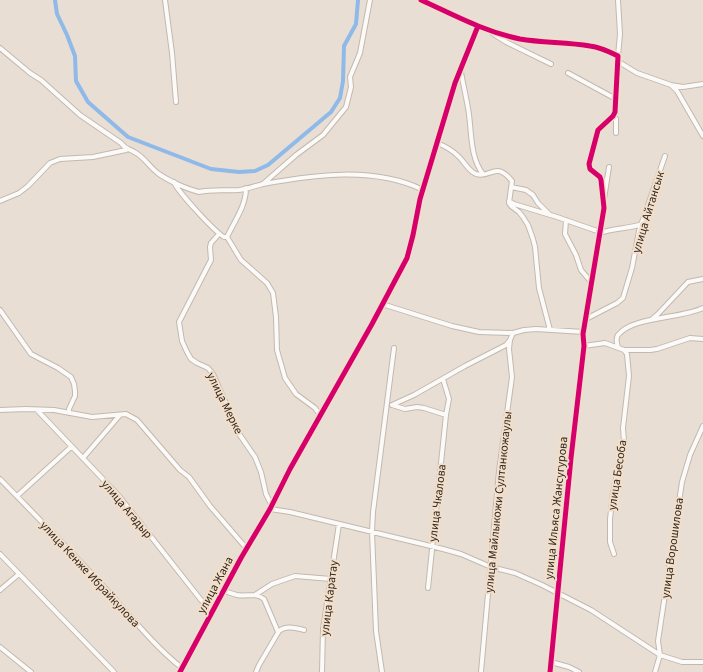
<svg xmlns="http://www.w3.org/2000/svg" width="703" height="672" viewBox="0 0 703 672" font-family="'Source Sans 3',sans-serif">
  <style>
    .lines { fill: none; stroke-linecap: round; stroke-linejoin: round }
    .canal { stroke: #8fb9e9; stroke-width: 4 }
    .minor-casing { stroke: #c1b9b0; stroke-width: 6 }
    .minor { stroke: #fcfaf8; stroke-width: 4 }
    .cycleway-casing { stroke: #f3dec9; stroke-width: 8 }
    .cycleway { stroke: #d6006c; stroke-width: 5 }
    .labels { text-anchor: middle; stroke-width: 4; stroke-linejoin: round; paint-order: stroke }
    .street-label { font-size: 12px; fill: #2f2820; stroke: #f3dec9 }
  </style>
  <rect width="100%" height="100%" fill="#e9ded3"/>
  <g class="lines">
    <path class="canal" d="M55 0 57 14 67 35 75 56 76 81 88 102 128 137 211 169 239 172 255 171 268 165 331 112 340 98 343 81 344 46 356 24 358 0"/>
    <g class="minor-casing">
      <path id="minor" d="M165 0 172 53 176 102
        M421 0C454 15 485 32 520 39 543 43 567 42 590 46 600 47 610 52 618 56L615 112 613 116 598 130 589 164 590 169 600 177 601 180 604 208 583 334 584 346 571 458 550 672
        M618 0 620 34 618 56
        M492 33 506 42 551 64
        M0 48 30 73 41 80 80 115 121 143C127 151 129 148 136 153 145 158 150 168 159 174 169 181 187 189 199 192 212 189 226 191 239 190 247 189 255 186 263 184 314 175 374 166 423 190
        M619 62 637 73 671 85 683 87 703 84
        M461 72C463 84 466 96 468 108 472 129 469 156 483 174
        M568 73 616 99
        M672 86 677 91 703 136
        M614 115 616 119V133
        M437 143C445 146 452 150 458 156 464 161 468 171 476 174 491 179 495 160 512 181L509 203 511 206 519 212 523 217 528 225 533 239 535 247 539 288 550 330
        M174 182C177 191 215 232 224 237H227
        M264 183 296 155 323 135 346 107 351 87 350 77 360 53 370 0
        M511 187 526 190 533 195 538 203 549 214
        M604 199 609 167
        M0 201 19 193 28 186 50 163 60 159 93 157 126 150
        M509 201 514 204 557 217 600 232
        M566 220 565 234 576 255 581 270 592 283
        M600 233C613 228 628 229 642 224
        M219 234 211 243 210 247 211 260 179 322 182 341 187 352 191 359 197 363 208 368 213 374 228 408 229 416 235 428 255 457 261 472 266 494 271 504
        M227 237 241 260 267 283 273 293 276 317 277 350 285 378 296 394 315 408 320 415
        M227 237C235 220 246 206 246 188
        M382 304 452 326 479 332 513 333 524 330 536 329 584 332
        M0 310 31 354 58 368 71 377 74 384 75 391V396L69 409V413
        M586 319 617 303 623 298 632 268 639 231 665 156
        M652 319 658 314 688 282 703 279
        M584 346 605 343 624 350H650L657 349 690 338 703 339
        M618 347C617 343 615 339 618 335 633 316 680 319 703 308
        M443 379 449 399 446 415
        M392 405 405 409 417 407 424 408 446 415 428 588
        M392 405 414 395 465 366 506 345 510 340
        M0 410 26 409 54 410 92 417 126 414 137 420 180 470 189 477 210 506 247 549
        M37 410 119 496 201 600 213 611
        M83 458 120 415
        M0 479C35 515 70 550 104 587 129 614 153 645 182 668
        M17 496 71 447
        M270 509 290 512 443 549 461 554 491 567 515 573 542 585 591 610 660 655 682 662H703
        M0 554 114 672
        M614 554 610 542V519L613 493 624 441 623 428 629 376 627 354 624 350
        M0 590 19 574
        M224 591C228 592 233 594 237 595 247 597 255 592 264 599L278 632
        M255 595 272 584 295 576 331 579
        M0 647 31 672
        M551 662 569 667 579 672
        M180 672 241 558 270 509 290 469 372 324 407 258 413 235 420 199 455 83 478 26
        M256 672 259 665 279 631C286 625 296 628 304 630
        M322 672 323 629 339 524
        M382 672 376 631 372 532 373 512 394 348
        M481 672 499 471 512 377 509 349 510 340 513 333
        M655 672 660 655 658 641 682 482 690 455 703 426"/>
    </g>
    <use href="#minor" class="minor"/>
    <g class="cycleway-casing">
      <path id="cycleway" d="M421 0C454 15 485 32 520 39 543 43 567 42 590 46 600 47 610 52 618 56L615 112 613 116 598 130 589 164 590 169 600 177 601 180 604 208 583 334 584 346 571 458 550 672
        M180 672 241 558 270 509 290 469 372 324 407 258 413 235 420 199 455 83 478 26"/>
    </g>
    <use href="#cycleway" class="cycleway"/>
  </g>
  <g class="labels">
    <g class="street-label">
      <text transform="translate(648 212) rotate(-73)" y="4">улица Айтансык</text>
      <text transform="translate(225 403) rotate(64)" y="4">улица Мерке</text>
      <text transform="translate(617 475) rotate(-81)" y="4">улица Бесоба</text>
      <text transform="translate(498 502) rotate(-84)" y="4">улица Майлыкожи Султанкожаулы</text>
      <text transform="translate(437 503) rotate(-83)" y="4">улица Чкалова</text>
      <text transform="translate(556 508) rotate(-84)" y="4">улица Ильяса Жансугурова</text>
      <text transform="translate(127 509) rotate(50)" y="4">улица Агадыр</text>
      <text transform="translate(672 548) rotate(-82)" y="4">улица Ворошилова</text>
      <text transform="translate(90 574) rotate(47)" y="4">улица Кенже Ибрайкулова</text>
      <text transform="translate(215 585) rotate(-62)" y="4">улица Жана</text>
      <text transform="translate(329 598) rotate(-83)" y="4">улица Каратау</text>
    </g>
  </g>
</svg>
